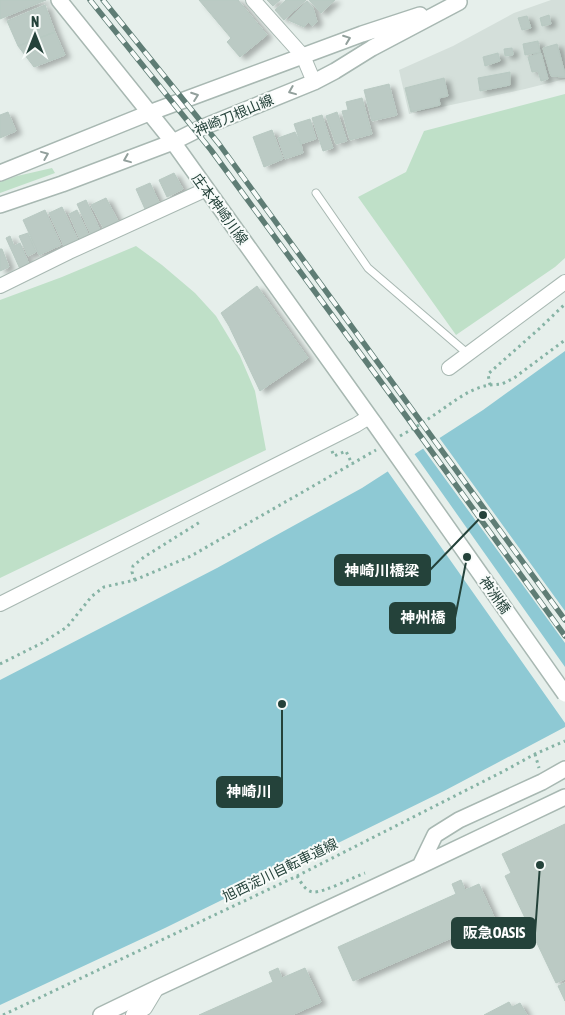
<svg xmlns="http://www.w3.org/2000/svg" width="565" height="1015" viewBox="0 0 565 1015" font-family="'Asap Condensed','Noto Sans JP',sans-serif">
  <style>
    .built { fill: #d4dfda }
    .green { fill: #bfe0c8 }
    .water { fill: #8ec9d4 }
    .pier { fill: #e6efeb }
    .building { fill: #bbcac4; stroke: #b8c9c2; filter: url(#shadow) }
    .lines { fill: none; stroke-linecap: round; stroke-linejoin: round }
    .service-casing { stroke: #a8b8b2; stroke-width: 9 }
    .minor-casing { stroke: #a8b8b2; stroke-width: 16 }
    .tertiary-casing { stroke: #a8b8b2; stroke-width: 18 }
    .path { stroke: #86b3a5; stroke-width: 3; stroke-dasharray: 2.5 4; stroke-linecap: butt }
    .service { stroke: #fff; stroke-width: 7 }
    .minor { stroke: #fff; stroke-width: 14 }
    .tertiary { stroke: #fff; stroke-width: 15 }
    .rail-casing { stroke: #5f7d75; stroke-width: 5.5 }
    .rail { stroke: #f7fbf9; stroke-width: 4; stroke-dasharray: 11; stroke-linecap: butt }
    .tertiary-bridge-casing { stroke: #a8b8b2; stroke-width: 18; stroke-linecap: butt }
    .tertiary-bridge { stroke: #fff; stroke-width: 15 }
    .oneway { stroke: #92a09c }
    .labels { text-anchor: middle; stroke-width: 4; stroke-linejoin: round; paint-order: stroke }
    .street-label { font-size: 14px; fill: #24423a; stroke: #f7fbf9 }
    .leader { fill: none; stroke: #24423a; stroke-width: 2 }
    .callout-dot { fill: #24423a; stroke: #f7fbf9; stroke-width: 2 }
    .callout { fill: #24423a; stroke: #24423a; stroke-width: 2 }
    .callout-label { font-size: 15px; text-anchor: middle; font-weight: bold; fill: #fff }
  </style>
  <defs>
    <filter id="shadow"><feDropShadow dx="5.5" dy="3" stdDeviation="2.5" flood-color="#0004"/></filter>
  </defs>
  <rect width="100%" height="100%" fill="#e6efeb"/>
  <path class="built" d="M551 0H565V79L525 89 409 114 399 70 453 46 514 13Z"/>
  <path class="green" d="M565 94V258L555 267 456 335 358 197 406 172 424 131Z
    M52 168 55 173 0 193V182L17 176Z
    M136 246 162 265 195 293 216 316 240 356 255 391 266 450 0 578V300L62 277Z"/>
  <path class="water" d="M565 351V727L444 791 165 928 0 1005V680L217 568 362 488 483 410Z"/>
  <path class="pier" d="M438 436 565 611V643L422 447Z
    M413 452 565 667V723L386 469Z"/>
  <path class="building" d="M0 0H46L0 19Z
    M199 0H238L267 35 240 57 227 42 231 38Z
    M267 0H280L273 6Z
    M286 0H306L284 20 275 10Z
    M309 0H335L321 13Z
    M307 1 313 8 317 22 312 26 308 22 304 27 288 20Z
    M45 5 55 32 18 46 7 21Z
    M549 15 551 24 542 26 540 18Z
    M527 16 531 28 522 30 518 18Z
    M55 32 65 55 34 67 18 46Z
    M538 41 540 52 525 55 523 44Z
    M557 44 565 74V77L551 76 543 48Z
    M512 48 513 55 505 56 504 49Z
    M498 53 500 61 485 66 483 57Z
    M541 53 548 79 541 81 538 71 532 72 528 57Z
    M510 72V85L480 91 478 78Z
    M444 78 448 96 439 98 440 105 411 112 405 88Z
    M389 84 397 115 372 121 364 90Z
    M362 98 372 134 350 140 342 111 348 110 346 102Z
    M8 112 16 131 0 138V115Z
    M337 112 347 141 336 144 326 116Z
    M322 115 333 148 323 151 312 118Z
    M310 119 316 139 301 144 294 124Z
    M272 130 283 159 264 167 253 137Z
    M295 132 301 144 303 153 285 159 278 138Z
    M174 173 183 189 167 197 159 180Z
    M150 183 159 202 145 209 136 189Z
    M106 198 118 221 104 229 91 205Z
    M86 200 101 232 92 237 77 204Z
    M62 207 79 242 65 248 49 213Z
    M45 210 61 245 39 255 23 220Z
    M77 210 90 238 81 242 69 214Z
    M28 233 36 252 28 256 19 236Z
    M10 236 14 246 20 243 29 264 20 269 6 238Z
    M0 249H2L9 267 0 271Z
    M257 286 308 358 260 391 229 326 221 313Z
    M565 824V979L556 983 505 876 511 873 502 854Z
    M461 880 465 890 479 884 495 919 353 981 338 947 456 894 452 884Z
    M278 968 282 978 305 968 321 1002 292 1015H199L273 982 269 972Z
    M565 983V1001L558 986Z
    M509 1002 512 1007 520 1003 527 1015H484Z"/>
  <g class="lines">
    <g class="service-casing">
      <path id="service" d="M316 193 368 268 468 354"/>
    </g>
    <g class="minor-casing">
      <path id="minor" d="M253 0 303 56 314 82
        M0 286 69 252 207 189
        M449 368 565 282
        M0 604 356 425 369 417
        M133 1015 145 1008 157 988"/>
    </g>
    <g class="tertiary-casing">
      <path id="tertiary" d="M59 0 173 142 374 423
        M0 173 149 113 362 34 420 15
        M0 205 62 184 173 142 201 128 314 82 335 71 372 48 459 2
        M420 866 435 835 459 820 542 782 565 769
        M101 1015 157 988 420 866 565 797"/>
    </g>
    <path class="path" d="M490 385 502 384 514 378 565 340
      M400 436C411 430 421 424 431 417 450 405 468 388 490 385L488 374 540 328 565 304
      M332 451 334 456 346 451 352 464
      M135 580 132 572 133 566 144 557 200 522
      M0 664 42 643 67 627 92 596 104 587 135 580 191 556 376 450
      M535 754 539 768
      M297 876C301 882 305 891 313 892 323 893 354 877 365 873
      M3 1015 297 876 504 771 535 754 565 741"/>
    <use href="#service" class="service"/>
    <use href="#minor" class="minor"/>
    <use href="#tertiary" class="tertiary"/>
    <g class="rail-casing">
      <path id="rail" d="M90 0 211 150 406 416 565 636
        M103 0 219 144 565 620"/>
    </g>
    <use href="#rail" class="rail"/>
    <g class="tertiary-bridge-casing">
      <path id="tertiary-bridge" d="M374 423 565 694"/>
    </g>
    <use href="#tertiary-bridge" class="tertiary-bridge"/>
  </g>
  <defs><path id="oneway-chevron" d="M-2-3.5L2.5 0L-2 3.5" fill="none" stroke-width="1.6" stroke-linecap="round" stroke-linejoin="round" transform="scale(1.25)"/></defs>
  <g class="oneway">
    <use href="#oneway-chevron" transform="translate(347 39) rotate(-21)"/>
    <use href="#oneway-chevron" transform="translate(292 91) rotate(158)"/>
    <use href="#oneway-chevron" transform="translate(195 96) rotate(-20)"/>
    <use href="#oneway-chevron" transform="translate(45 155) rotate(-22)"/>
    <use href="#oneway-chevron" transform="translate(127 159) rotate(158)"/>
  </g>
  <g class="labels">
    <g class="street-label">
      <text transform="translate(234 115) rotate(-23)" y="5">神崎刀根山線</text>
      <text transform="translate(220 209) rotate(54)" y="5">庄本神崎川線</text>
      <text transform="translate(495 595) rotate(55)" y="5">神洲橋</text>
      <text transform="translate(280 870) rotate(-26)" y="5">旭西淀川自転車道線</text>
    </g>
  </g>
  <path class="leader" d="M483 515L430 570M467 557L455 618M282 704L282 792M540 865L535 933"/>
  <g class="callout-dot">
    <circle cx="483" cy="515" r="5"/>
    <circle cx="467" cy="557" r="5"/>
    <circle cx="282" cy="704" r="5"/>
    <circle cx="540" cy="865" r="5"/>
  </g>
  <g class="callout">
    <rect x="335" y="555" width="95" height="30" rx="5"/>
    <rect x="390" y="603" width="65" height="30" rx="5"/>
    <rect x="217" y="777" width="65" height="30" rx="5"/>
    <rect x="452" y="918" width="83" height="30" rx="5"/>
  </g>
  <g class="callout-label">
    <text x="382" y="576">神崎川橋梁</text>
    <text x="423" y="623">神州橋</text>
    <text x="249" y="797">神崎川</text>
    <text x="494" y="938">阪急OASIS</text>
  </g>
  <g transform="translate(35 35)" stroke="#f7fbf9" stroke-width="4" paint-order="stroke">
  <path d="M0-4L9 19L0 12L-9 19Z" fill="#24423a"/>
  <text y="-8" font-size="14" font-weight="bold" text-anchor="middle" fill="#24423a">N</text>
  </g>
</svg>
